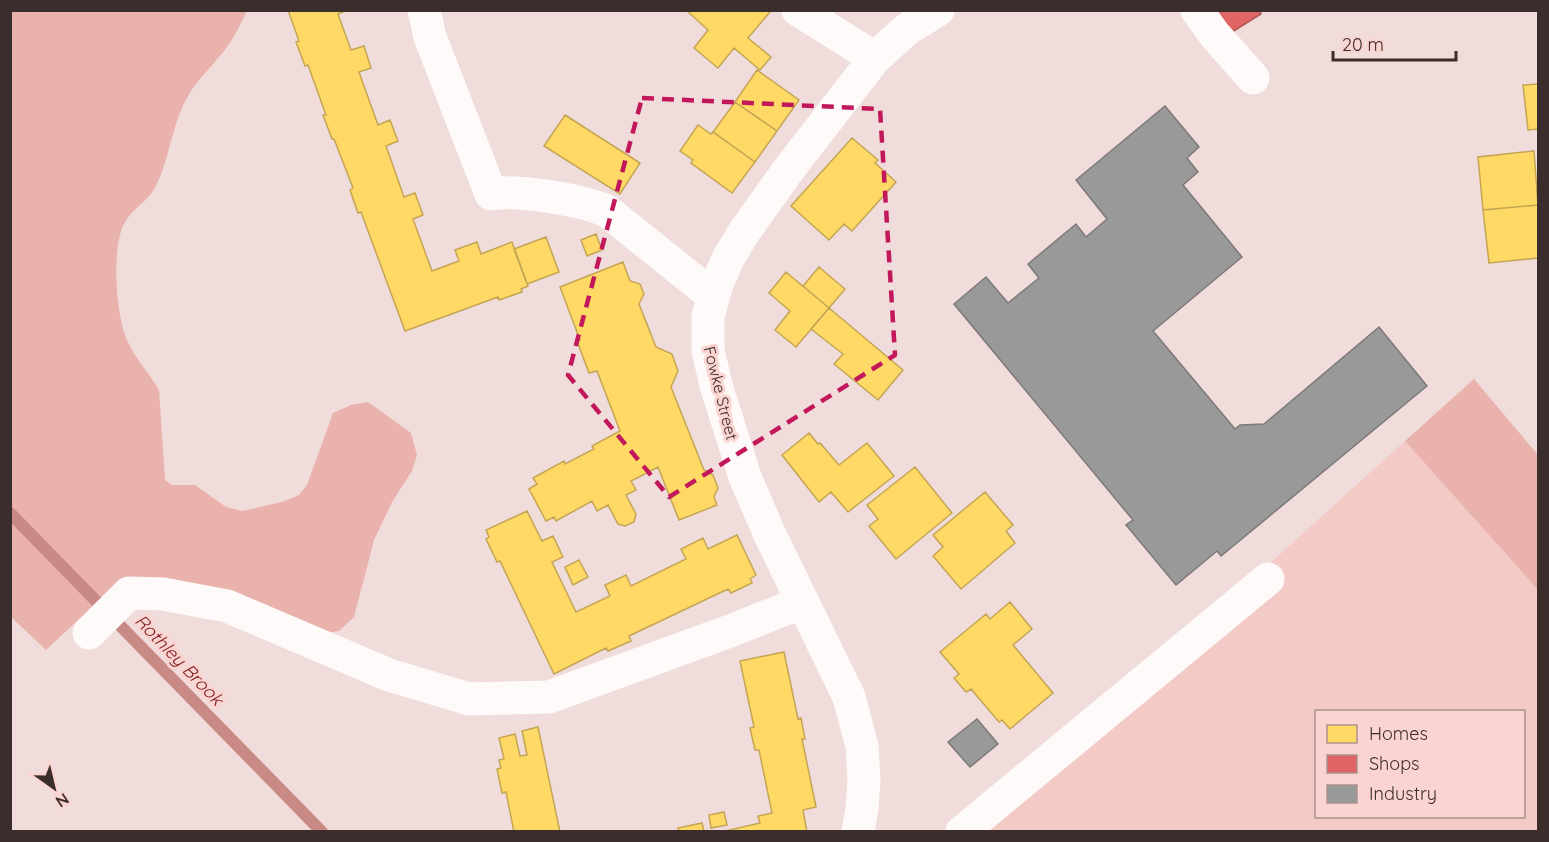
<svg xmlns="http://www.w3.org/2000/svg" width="1549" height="842" viewBox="0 0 1549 842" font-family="Quicksand,sans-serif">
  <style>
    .green { fill: #f3cac6; fill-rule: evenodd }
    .forest { fill: #e9b2ad }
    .homes { fill: #ffd966; stroke: #c4a554; stroke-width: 1.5 }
    .shops { fill: #e06666; stroke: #ae5554; stroke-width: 1.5 }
    .industry { fill: #999; stroke: #7d7978; stroke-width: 1.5 }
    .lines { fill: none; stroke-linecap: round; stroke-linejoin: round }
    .stream { stroke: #c98a85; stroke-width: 12 }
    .minor { stroke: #fdfaf9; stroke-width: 33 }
    .marked { fill: none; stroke: #c2185b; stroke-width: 4.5; stroke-dasharray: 12 8; stroke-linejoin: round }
    .labels { text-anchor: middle; stroke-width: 6; stroke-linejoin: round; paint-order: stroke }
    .street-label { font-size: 16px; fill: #3b2d2b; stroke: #fad4d0 }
    .water-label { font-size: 18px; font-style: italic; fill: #821f20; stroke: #fad4d0 }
  </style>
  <rect width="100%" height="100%" fill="#f0dcda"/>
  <path class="green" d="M1405 441 1538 590V831L973 832ZM1316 712H1524V816H1316Z"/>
  <path class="forest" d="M10 11H247C239 27 231 44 219 57 209 70 196 81 188 96 172 124 170 157 156 186 149 201 131 209 124 224 111 249 116 315 127 340 135 359 149 372 159 390L165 480 172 485H195L226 507 242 511 282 502 299 495 307 485 333 413 351 405 368 402 411 433 417 455 412 471 392 502 374 540 354 617 339 631 322 634 108 592 46 650 11 617Z
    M1474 379 1538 455V590L1405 441Z"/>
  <path class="homes" d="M288 10H348L338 14 351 50 364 46 371 68 359 72 378 125 390 120 398 141 386 146 404 197 415 193 423 215 413 219 432 271 459 261 455 250 477 242 481 254 512 242 528 286 521 289 522 292 499 300 498 297 405 331 361 212 358 213 350 190 353 188 334 139H332L323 115H326L308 65 305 66 296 42 299 41Z
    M686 10H768L770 12 748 38 771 57 760 70 734 48 718 68 694 48 708 30Z
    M757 70 799 100 777 131 735 102Z
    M1538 84V129L1528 130 1523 85Z
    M735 102 777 131 755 162 713 132Z
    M565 115 640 163 620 194 544 146Z
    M698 125 711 134 713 132 755 162 732 193 691 163 693 160 680 151Z
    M852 138 878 160 875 163 896 182 852 231 844 224 829 240 791 206Z
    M1534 151 1538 205 1483 210 1478 157Z
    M1538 205V258L1489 263 1483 210Z
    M596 234 602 250 587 256 581 240Z
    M546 237 559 272 527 284 514 249Z
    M623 262 630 281 640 284 644 294 639 304 656 347 672 354 678 371 671 387 704 470 713 475 718 488 714 497 717 505 679 520 658 467 631 481 636 490 626 495 636 514 634 522 625 526 618 524 608 505 597 511 592 501 556 521 554 517 546 521 529 489 537 484 533 478 564 461 565 464 594 449 592 446 620 431 597 371 589 373 577 341 580 340 560 287Z
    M819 267 845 289 829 308 803 286Z
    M786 272 829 308 796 347 775 330 790 311 769 293Z
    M829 308 903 370 878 400 834 364 843 354 811 329Z
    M809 433 818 444 820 443 839 465 867 443 894 476 848 512 831 492 819 502 782 455Z
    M915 467 952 513 896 559 869 526 878 519 867 505Z
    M985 492 1013 525 1006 531 1015 543 961 589 933 556 943 547 933 535Z
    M527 511 542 541 553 536 563 557 552 562 576 612 610 596 605 585 626 575 631 586 686 559 681 549 703 538 708 549 737 535 756 575 750 579 752 583 731 593 728 589 629 636 631 641 608 651 606 648 554 674 500 561 497 562 486 539 489 537 486 530Z
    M579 560 588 577 573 585 565 567Z
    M1010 602 1032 629 1013 645 1053 693 1010 729 1002 720 999 722 971 689 966 692 954 678 959 674 940 652 986 614 990 619Z
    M784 652 798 719 801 718 805 739H802L816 807 803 810 807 832H721L760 823 758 816 772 813 759 750H755L750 728 754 727 740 661Z
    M538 727 560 832H514L506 792 502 793 497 769 501 768 499 760 504 759 499 738 515 734 520 756 527 755 522 731Z
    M724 812 727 825 711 828 709 815Z
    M702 823 704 832H679L678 828Z"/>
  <path class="shops" d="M1214 10H1259L1261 14 1229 34Z"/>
  <path class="industry" d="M1165 106 1199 147 1187 158 1198 172 1183 185 1242 257 1153 331 1235 429 1240 425 1264 424 1379 327 1427 386 1221 556 1217 551 1176 585 1126 525 1133 520 954 304 986 277 1008 303 1039 278 1028 264 1076 224 1086 237 1107 219 1076 180Z
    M977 719 998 744 970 767 948 742Z"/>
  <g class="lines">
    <path class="stream" d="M10 513 322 832"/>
    <path class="minor" d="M424 10 430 37 491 194C518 189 581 200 607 211L713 296
      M798 10 875 58
      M1197 10 1214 34 1253 78
      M89 633 129 593 163 594 227 606 389 675 469 699 549 697 730 631 803 602
      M858 832 862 809 864 779 862 746 849 697 770 535 745 477 716 385 708 350V316L717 284 728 259 744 232 789 169 875 58 906 30 938 10
      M962 832 1268 579"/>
  </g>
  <path class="marked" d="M642 98 880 109 895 355 669 497 568 375Z"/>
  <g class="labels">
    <g class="street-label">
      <text transform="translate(721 393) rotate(76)" y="6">Fowke Street</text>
    </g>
    <g class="water-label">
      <text transform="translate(179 660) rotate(46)" y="6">Rothley Brook</text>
    </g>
  </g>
  <rect width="1549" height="842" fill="none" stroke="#3b2d2b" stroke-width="24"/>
  <rect x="1315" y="710" width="210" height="108" fill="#fad4d0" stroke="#ae918e" stroke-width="1.5"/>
  <rect x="1327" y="725" width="30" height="18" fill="#ffd966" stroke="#ae918e" stroke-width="1.5"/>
  <text x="1369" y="740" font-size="18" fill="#3b2d2b">Homes</text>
  <rect x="1327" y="755" width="30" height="18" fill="#e06666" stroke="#ae918e" stroke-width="1.5"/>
  <text x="1369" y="770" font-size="18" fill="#3b2d2b">Shops</text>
  <rect x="1327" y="785" width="30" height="18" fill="#999999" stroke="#ae918e" stroke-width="1.5"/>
  <text x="1369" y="800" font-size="18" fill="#3b2d2b">Industry</text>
  <g transform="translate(54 788) rotate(146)" stroke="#fad4d0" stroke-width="4.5" paint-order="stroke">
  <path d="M0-4.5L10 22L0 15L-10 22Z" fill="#3b2d2b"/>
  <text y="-9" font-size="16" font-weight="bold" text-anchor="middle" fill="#3b2d2b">N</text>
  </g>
  <path d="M1333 51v9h123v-9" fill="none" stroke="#3b2d2b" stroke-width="3"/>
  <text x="1342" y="51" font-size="18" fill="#3b2d2b" stroke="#fad4d0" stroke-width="4.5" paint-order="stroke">20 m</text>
</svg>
